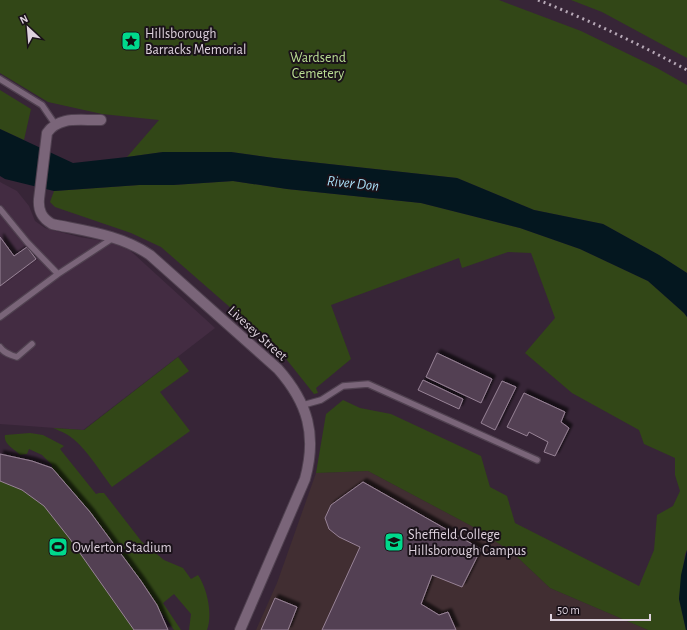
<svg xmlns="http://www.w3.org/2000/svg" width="687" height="630" viewBox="0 0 687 630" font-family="'Alegreya Sans',sans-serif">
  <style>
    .built { fill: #432c42 }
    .education { fill: #412e32 }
    .green { fill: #324717 }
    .water { fill: #04171f }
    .building { fill: #534052; stroke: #988397; filter: url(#shadow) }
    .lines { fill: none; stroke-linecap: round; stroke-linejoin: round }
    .lane-casing { stroke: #504150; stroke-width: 8 }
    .street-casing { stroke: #504150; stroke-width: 12 }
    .lane { stroke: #7a6579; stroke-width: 5.5 }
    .street { stroke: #7a6579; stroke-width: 10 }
    .rail { stroke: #b6a8b6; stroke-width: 3; stroke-dasharray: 2 4; stroke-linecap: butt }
    .labels { text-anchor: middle; stroke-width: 4; stroke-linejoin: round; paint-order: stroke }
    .poi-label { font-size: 14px; fill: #ded2de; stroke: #1a1219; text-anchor: start }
    .park-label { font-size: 14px; fill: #bbdf94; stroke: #1a1219 }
    .street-label { font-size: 14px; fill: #ded2de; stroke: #1a1219 }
    .water-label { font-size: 15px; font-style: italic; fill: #a9dff7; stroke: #1a1219 }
  </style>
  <defs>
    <filter id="shadow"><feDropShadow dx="3.5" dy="-3.5" stdDeviation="1" flood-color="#0009"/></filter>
  </defs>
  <rect width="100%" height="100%" fill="#372537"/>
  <path class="built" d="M0 182 17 191 29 206 35 221 45 228 79 237 123 244 215 328 83 430 0 424Z"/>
  <path class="education" d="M368 471 479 530 514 554 550 588 648 630H256L277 583 316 473Z"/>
  <path class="green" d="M0 0H499L581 31 657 68 687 85V273L659 255 603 224 534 210 457 178 274 158 231 152H163L127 157 159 120 102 114 48 102 0 73Z
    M571 0H687V58L602 12Z
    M0 90 31 109 24 140 0 129Z
    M233 181 287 189 421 203 520 228 580 249 648 281 684 313 687 317V550L685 554 679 599 686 630H648L550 588 514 554 479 530 368 471 316 473 326 414 343 400 360 408 391 414 481 456 490 487 507 496 515 523 639 586 654 550 657 515 673 506 680 491 675 475V458L644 444 639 430 572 393 525 353 555 318 531 253 508 252 462 268 459 258 331 305 351 359 316 388 318 393 314 394 279 350 161 247 131 233 55 207 50 202 54 191 139 185H173Z
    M178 357 189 371 160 392 190 431 112 487C102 474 85 447 72 438 66 433 60 431 53 428L84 430Z
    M30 433 43 435 64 446 60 449 96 494 99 493H104L142 542 164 560 183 568 191 579 198 575C207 588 213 614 207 630H189L191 614 174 594 163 603 181 630H174L160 610 168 630H0V454L52 468V465L42 455 29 449 27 454 20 455C14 449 3 444 5 435Z"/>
  <path class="water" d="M0 129 73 163 127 157 163 152H231L274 158 457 178 534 210 603 224 659 255 687 273V317L684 313 648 281 580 249 520 228 421 203 287 189 233 181 173 185H139L54 191 5 179 0 176Z
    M687 550V630H686L679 599 681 575Z"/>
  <path class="building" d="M0 237 14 256 27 247 36 259 0 286Z
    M437 353 492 379 481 403 426 377Z
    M423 380 463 399 459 409 418 390Z
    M502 381 516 387 495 430 481 423Z
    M524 393 565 412 561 422 569 428 555 456 544 452 548 442 529 432 527 436 507 427Z
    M0 454 32 461 52 468 90 512 141 581 157 605 168 630H134L70 539 44 506 22 490 0 481Z
    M363 482 481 549 462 587 432 575 421 604 439 615 448 612 456 630H322L360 547 339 537 329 529 325 518 331 505Z
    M275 598 297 607 288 630H261Z"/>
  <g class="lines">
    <g class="lane-casing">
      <path id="lane" d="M0 79 42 105 55 124
        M0 209 27 242 58 274
        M0 317 58 274 113 238
        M0 347C4 353 10 355 17 357L32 344
        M303 405 321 400 343 386 368 384 537 460"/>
    </g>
    <g class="street-casing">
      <path id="street" d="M101 120C82 121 59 115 47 133L39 199C38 211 42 218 52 224 85 231 121 235 150 255L278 369C308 403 317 435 305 479L240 630"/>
    </g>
    <use href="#lane" class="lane"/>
    <use href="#street" class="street"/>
    <path class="rail" d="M538 0C589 20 639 44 687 70"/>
  </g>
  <defs>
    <g id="sight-square" transform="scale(1)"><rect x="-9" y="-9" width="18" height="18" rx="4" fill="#00d98c" stroke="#1a1219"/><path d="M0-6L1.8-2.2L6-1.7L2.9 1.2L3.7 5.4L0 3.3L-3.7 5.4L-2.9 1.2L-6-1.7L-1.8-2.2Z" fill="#111"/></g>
    <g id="university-square" transform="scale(1)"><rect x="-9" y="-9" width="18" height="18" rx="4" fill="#00d98c" stroke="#1a1219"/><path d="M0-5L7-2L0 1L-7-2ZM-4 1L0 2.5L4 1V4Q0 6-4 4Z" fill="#111"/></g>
    <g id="stadium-square" transform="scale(1)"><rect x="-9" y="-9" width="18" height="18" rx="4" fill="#00d98c" stroke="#1a1219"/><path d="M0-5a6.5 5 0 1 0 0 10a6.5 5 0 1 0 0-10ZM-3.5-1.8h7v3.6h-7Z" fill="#111"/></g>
  </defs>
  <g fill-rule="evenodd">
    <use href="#sight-square" x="131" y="41"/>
    <use href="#university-square" x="394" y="542"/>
    <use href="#stadium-square" x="58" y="547"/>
  </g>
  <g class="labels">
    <g class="poi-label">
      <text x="145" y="38">Hillsborough<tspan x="145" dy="16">Barracks Memorial</tspan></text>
      <text x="408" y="539">Sheffield College<tspan x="408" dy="16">Hillsborough Campus</tspan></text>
      <text x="72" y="552">Owlerton Stadium</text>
    </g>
    <g class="park-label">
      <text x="318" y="62">Wardsend<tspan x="318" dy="16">Cemetery</tspan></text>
    </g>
    <g class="street-label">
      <text transform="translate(258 333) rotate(42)" y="5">Livesey Street</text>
    </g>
    <g class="water-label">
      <text transform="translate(353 183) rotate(6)" y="5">River Don</text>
    </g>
  </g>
  <g transform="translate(28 28) rotate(334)" stroke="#1a1219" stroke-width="3" paint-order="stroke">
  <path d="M0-3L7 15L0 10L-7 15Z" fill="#ded2de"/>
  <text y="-6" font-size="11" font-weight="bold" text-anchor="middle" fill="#ded2de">N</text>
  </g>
  <path d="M551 614v6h99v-6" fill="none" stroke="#ded2de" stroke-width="2"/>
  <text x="557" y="614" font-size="12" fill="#ded2de" stroke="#1a1219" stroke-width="3" paint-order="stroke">50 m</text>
</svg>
